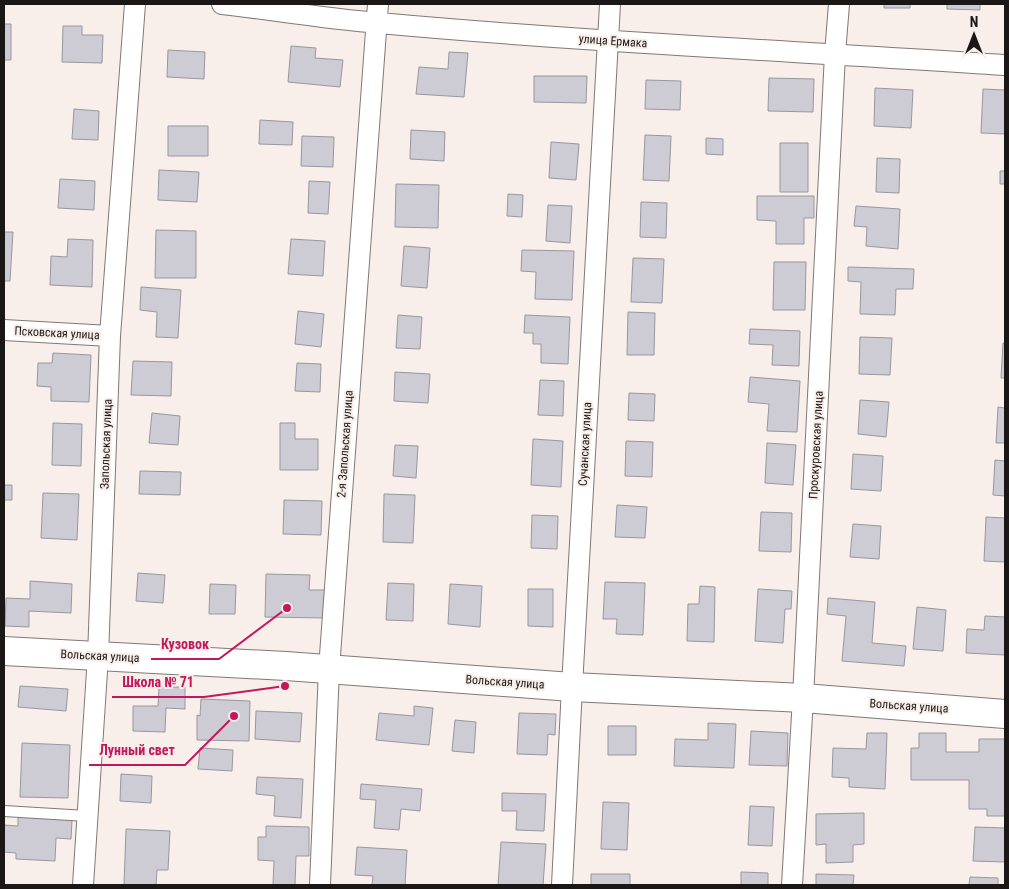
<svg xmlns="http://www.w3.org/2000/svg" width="1009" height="889" viewBox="0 0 1009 889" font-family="'Roboto Condensed',sans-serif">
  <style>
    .building { fill: #cdcbd3; stroke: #99979e }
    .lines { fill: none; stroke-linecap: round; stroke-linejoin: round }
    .lane-casing { stroke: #817875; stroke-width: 12 }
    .street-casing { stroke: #817875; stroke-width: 22 }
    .secondary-casing { stroke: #817875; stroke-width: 30 }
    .lane { stroke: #fff; stroke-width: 10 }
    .street { stroke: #fff; stroke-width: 20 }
    .secondary { stroke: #fff; stroke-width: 28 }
    .labels { text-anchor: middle; stroke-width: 4; stroke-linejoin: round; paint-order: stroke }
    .street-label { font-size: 12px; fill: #1b1716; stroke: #f8eeea }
    .leader { fill: none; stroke: #c2185b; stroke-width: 2 }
    .callout-dot { fill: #c2185b; stroke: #f8eeea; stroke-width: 2 }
    .callout-label { font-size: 14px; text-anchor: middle; font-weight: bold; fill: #c2185b; stroke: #f8eeea; stroke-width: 4; stroke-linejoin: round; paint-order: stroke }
  </style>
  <rect width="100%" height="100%" fill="#f8eeea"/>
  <path class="building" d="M884 4H910V8H884Z
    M947 4H980V10L947 9Z
    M4 24H11V60H4Z
    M63 26H82V35H103L102 63 62 62Z
    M291 46 316 48 315 58 343 60 340 87 288 82Z
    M168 50 205 52 204 79 167 77Z
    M449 52 468 53 464 97 416 94 419 67 448 69Z
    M534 76H587L586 103 534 102Z
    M769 78 814 79 813 112 768 111Z
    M646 80 681 81 680 110 645 109Z
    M875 88 913 90 911 128 874 126Z
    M983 89 1005 90V134L981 133Z
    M74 109 99 111 98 140 72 139Z
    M260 120 293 122 292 145 259 144Z
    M168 126H208V156H168Z
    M411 130 445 132 444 161 410 159Z
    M645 135 671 136 669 181 643 180Z
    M302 136 334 137 333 167 301 166Z
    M706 138 723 139V155L706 154Z
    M551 142 579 144 576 180 549 178Z
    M780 143H808V192H780Z
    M877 158 900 159 899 193 876 192Z
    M159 170 199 172 197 202 158 200Z
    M1000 171H1005V184H1000Z
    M60 179 95 181 94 210 58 208Z
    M309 181 330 182 328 214 308 213Z
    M396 184 439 185 438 228 395 227Z
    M508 194 523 195 522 217 507 216Z
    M757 196H814V218H804V244H776V221L757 220Z
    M641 202 667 203 666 238 640 237Z
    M548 205 572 206 570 243 546 241Z
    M856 206 900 209 898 249 866 246 867 227 854 226Z
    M156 230 196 231V278H155Z
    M4 232H13L10 281H4Z
    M68 239 93 240 92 287 50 285 51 256 67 257Z
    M291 239 325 241 323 276 288 274Z
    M404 246 430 248 427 288 401 286Z
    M522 250 574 251 572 300 535 299 536 272 521 271Z
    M633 258 664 259 662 303 631 302Z
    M774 262H806L805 310H773Z
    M848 267 914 269 913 289H896L895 315 860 314 861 282 848 281Z
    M141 287 181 290 178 338 156 337 157 312 140 310Z
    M298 311 324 314 321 347 295 344Z
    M628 312 655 313 654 355H627Z
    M398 315 422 317 420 349 396 348Z
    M525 315 570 317 568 364 541 363V344H533V333H524Z
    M750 329 800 331 799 366 772 365 773 345 749 344Z
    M860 337 892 338 890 375 859 374Z
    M1003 343H1005V378H1001Z
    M53 353 91 355 89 402 51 401V387L37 386 38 363H52Z
    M133 361 172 362 171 396 131 395Z
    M297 363 321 364 320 392 295 391Z
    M395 372 430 374 428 403 394 401Z
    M750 377 800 381 797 432 767 431 769 404 748 402Z
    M540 380 564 381 563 416 538 415Z
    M629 393 655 394 654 421 628 420Z
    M860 400 889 402 886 437 858 434Z
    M998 407 1005 408V443H996Z
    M152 413 180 416 178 445 149 443Z
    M53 423 82 424 81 466 52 465Z
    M280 423H295V439H318V470H280Z
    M533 439 563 441 561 487 531 485Z
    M626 441 653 442 652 477 625 476Z
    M767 443 796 445 793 485 765 483Z
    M395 445 418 446 416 478 393 476Z
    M853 454 883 456 881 491 851 489Z
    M995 460 1005 461V496L993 495Z
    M140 471 181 472 180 495 139 494Z
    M4 485H12V500H4Z
    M43 493 79 494 77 540 41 538Z
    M384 494 415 495 413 543 383 542Z
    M284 500 322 501 321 535 283 534Z
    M617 505 647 507 645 538 615 537Z
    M761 512 792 513 791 552 759 551Z
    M532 515 558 516 557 549 531 548Z
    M986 517 1005 518V562L984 561Z
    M853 524 881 526 879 559 850 557Z
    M138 573 165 575 163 603 136 601Z
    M266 574 310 575 309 590H326L325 618 265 617Z
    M30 581 72 584 71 613 29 611V627L5 626 6 598 30 599Z
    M605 582 645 583 643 635 616 634 617 619H603Z
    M388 583 414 584 413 621 386 620Z
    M210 584 236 585 235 614H209Z
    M450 584 482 586 480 627 448 624Z
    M700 586 715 587 714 642 687 641 688 604H699Z
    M528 589H553V627L528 626Z
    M758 589 792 591 791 609H785L783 643 755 641Z
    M828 598 875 602 872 643 906 646 904 666 842 661 846 616 827 614Z
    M917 607 946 610 943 651 913 649Z
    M985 616 1005 617V655L966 653 967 629 984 630Z
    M20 686 68 689 66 711 18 707Z
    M159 687H185V709L166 708 165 732 133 731V706H158Z
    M201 699 250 701 249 741 197 740V715L200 716Z
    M414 706 433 708 429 745 376 740 379 713 414 716Z
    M256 711 302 713 300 742 255 739Z
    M519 713 556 714 555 735 548 734 547 755 517 754Z
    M455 720 476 722 474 753 452 751Z
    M708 723 736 724 734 768 674 766 675 739 708 740Z
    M608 726H636V755H608Z
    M751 731 788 733 787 766 749 765Z
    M867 733H887L885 789 849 787V778L832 777 833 748 866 749Z
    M919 733H946V752H979V739H1005V816H987V809H969V780H911V748H919Z
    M22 743 70 745 68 798 20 797Z
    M200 748 233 750 232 771 198 769Z
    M121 774 152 776 151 803 120 801Z
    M257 777 303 779 301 818 274 816 275 796 256 794Z
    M361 784 422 789 420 811 401 809 399 830 374 828 376 800 360 799Z
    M502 793 546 794 544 831 516 830 517 811H502Z
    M603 802 629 803 627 850 601 849Z
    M750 806 774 807 772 846 748 845Z
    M864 813V844L853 845V862L826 863V844L816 845V814Z
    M18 816 72 820 71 839 56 838 55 861 16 859V853L4 852V825L18 826Z
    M266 826 309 827V856H296L295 885H273L274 861 258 860V837H266Z
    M975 827 1005 828V862L973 861Z
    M126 829 170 831 168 870H157L156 885H124Z
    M501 842 546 844 543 885H498Z
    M357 847 407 850 405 885H372L373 876 355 875Z
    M741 872 768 873V885H741Z
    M591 874H630V885H591Z
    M816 874 854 875 853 885H816Z
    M970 877 998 878V885H969Z"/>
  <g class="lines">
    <g class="lane-casing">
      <path id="lane" d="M4 811 87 816"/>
    </g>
    <g class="street-casing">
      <path id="street" d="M222 4C274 10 326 19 379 23 587 42 796 51 1005 65
        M4 330 110 336
        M83 885 98 656 110 336 135 4
        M320 885 329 669 378 4
        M562 885 572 687 610 4
        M792 885 803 698 835 54 839 4"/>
    </g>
    <g class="secondary-casing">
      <path id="secondary" d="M4 651 286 666 572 687 803 698 1005 714"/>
    </g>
    <use href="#lane" class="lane"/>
    <use href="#street" class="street"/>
    <use href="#secondary" class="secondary"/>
  </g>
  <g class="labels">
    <g class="street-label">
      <text transform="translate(613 41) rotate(4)" y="4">улица Ермака</text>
      <text transform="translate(57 333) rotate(3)" y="4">Псковская улица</text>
      <text transform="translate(106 444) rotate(-88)" y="4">Запольская улица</text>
      <text transform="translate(345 444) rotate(-86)" y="4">2-я Запольская улица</text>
      <text transform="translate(585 444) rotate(-87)" y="4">Сучанская улица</text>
      <text transform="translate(816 445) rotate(-87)" y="4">Проскуровская улица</text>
      <text transform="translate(100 656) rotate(3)" y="4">Вольская улица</text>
      <text transform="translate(505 682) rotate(4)" y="4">Вольская улица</text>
      <text transform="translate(909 706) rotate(4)" y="4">Вольская улица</text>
    </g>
  </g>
  <path class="leader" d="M287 608L219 659H151M285 686L204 697H112M234 716L185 765H89"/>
  <g class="callout-dot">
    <circle cx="287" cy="608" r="5"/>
    <circle cx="285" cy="686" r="5"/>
    <circle cx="234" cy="716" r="5"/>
  </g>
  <g class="callout-label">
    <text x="185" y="649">Кузовок</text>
    <text x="158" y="687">Школа № 71</text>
    <text x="137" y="755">Лунный свет</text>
  </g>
  <rect width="1009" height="889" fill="none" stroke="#1b1716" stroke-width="10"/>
  <g transform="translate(974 35)" stroke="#f8eeea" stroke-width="4" paint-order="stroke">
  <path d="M0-4L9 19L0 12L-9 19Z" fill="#1b1716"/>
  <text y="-8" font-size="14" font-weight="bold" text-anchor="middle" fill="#1b1716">N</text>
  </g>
</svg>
